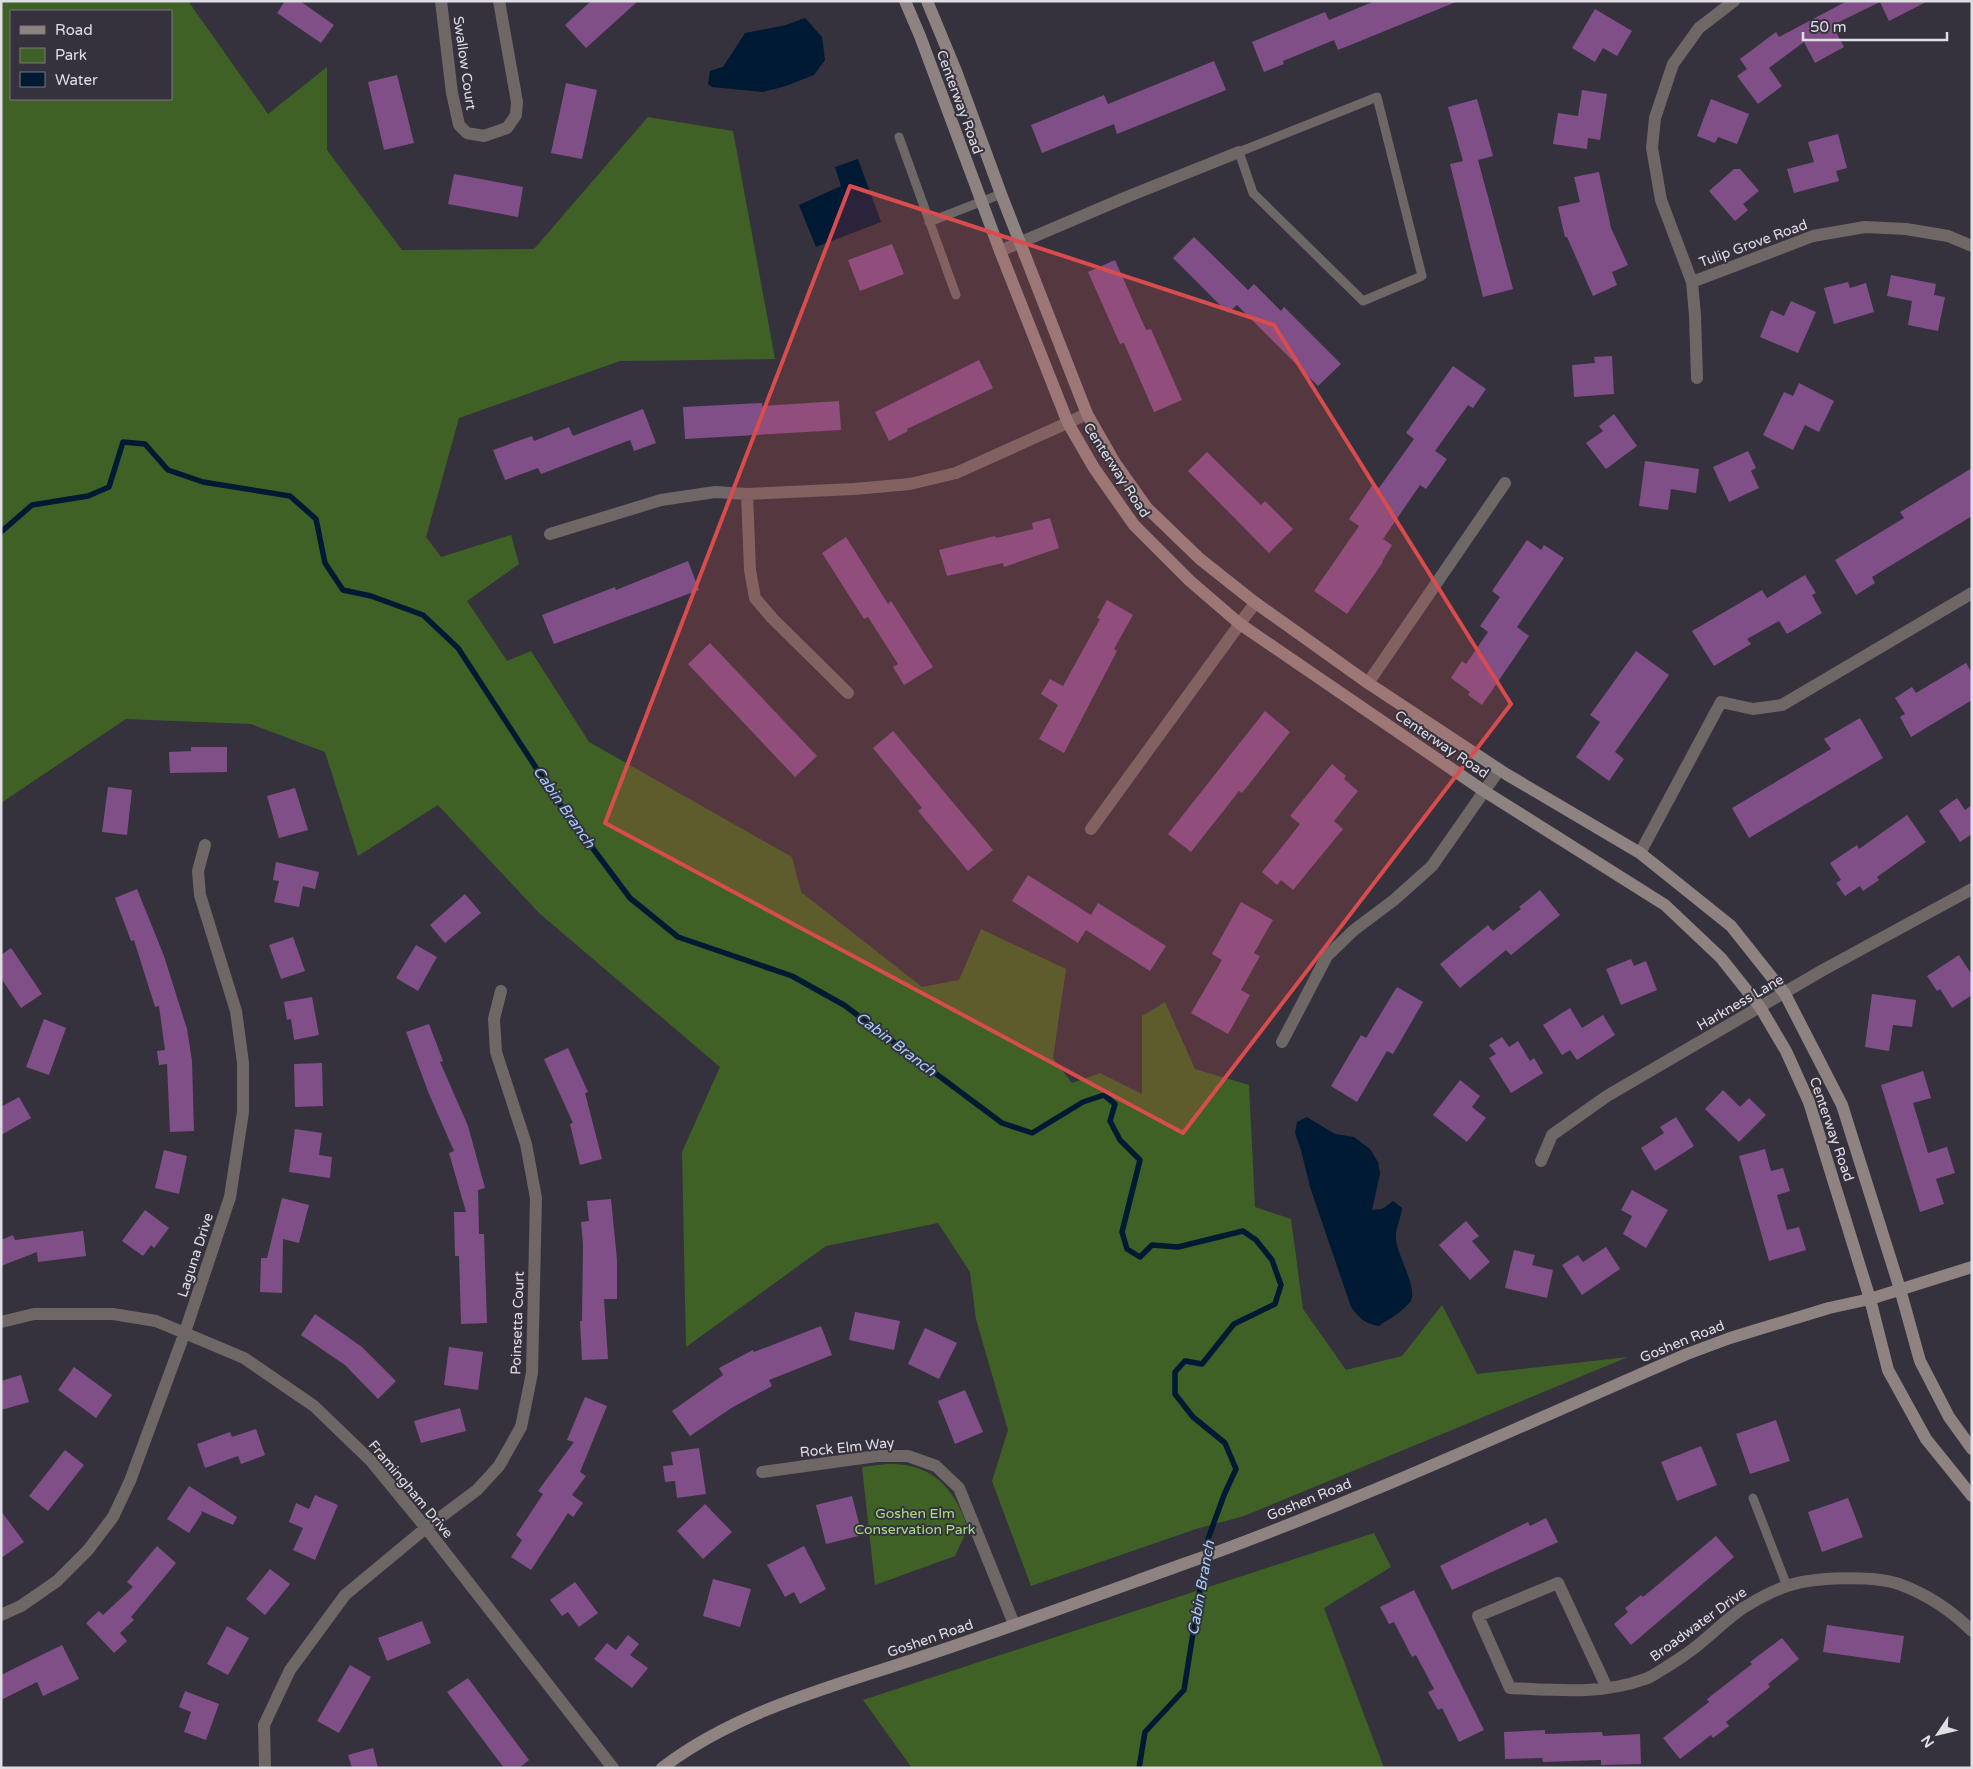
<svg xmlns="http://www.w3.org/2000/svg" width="1973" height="1769" viewBox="0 0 1973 1769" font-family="'Varela Round',sans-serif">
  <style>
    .green { fill: #406125; fill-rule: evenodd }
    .water { fill: #001a34 }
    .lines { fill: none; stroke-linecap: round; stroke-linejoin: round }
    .stream { stroke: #001a34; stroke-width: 5.5 }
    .building { fill: #804f88 }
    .lane { stroke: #6e6765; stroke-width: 9 }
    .street { stroke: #6e6765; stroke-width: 12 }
    .secondary { stroke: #8e8380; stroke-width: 12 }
    .marked { fill: #d84c4e; fill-opacity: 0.2; stroke: #d84c4e; stroke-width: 4; stroke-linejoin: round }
    .labels { text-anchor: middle; stroke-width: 4; stroke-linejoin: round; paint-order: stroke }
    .street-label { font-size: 14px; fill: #e0dee5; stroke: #35323d }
    .park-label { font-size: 14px; fill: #a9e083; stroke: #35323d }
    .water-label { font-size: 15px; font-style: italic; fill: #a2cdfc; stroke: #35323d }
  </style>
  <rect width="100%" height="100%" fill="#35323d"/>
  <path class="green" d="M1 1H188L268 114 327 67V150L402 250 534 249 648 117 733 131 775 359 620 361 459 418 426 537 441 557 511 535 519 564 467 601 507 661 531 651 589 742 792 857 801 892 922 987 959 980 981 929 1066 969 1053 1058 1072 1083 1100 1073 1142 1094V1016L1165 1002 1195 1069 1249 1085 1255 1207 1291 1219 1303 1309 1346 1370 1402 1356 1442 1305 1477 1374 1628 1357 1244 1516 1196 1529 1031 1586 992 1481 1008 1430 976 1319 970 1272 938 1223 826 1246 686 1347 682 1152 720 1067 539 913 438 805 358 856 325 752 251 724 126 719 1 803ZM11 11H171V99H11Z
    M887 1464C933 1463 954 1488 968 1528L955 1556 875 1585 862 1467Z
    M1374 1533 1391 1567 1324 1608 1384 1768H912L863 1700Z"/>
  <path class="water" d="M805 18 822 37 825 60 814 75 786 86 763 92 712 87 708 84 710 71 723 67 745 33 786 25Z
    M858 159 881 222 816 247 799 205 841 186 835 167Z
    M1307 1117 1335 1134 1354 1137 1370 1149 1378 1162 1380 1174 1372 1210 1382 1209 1393 1201 1402 1208C1401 1218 1395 1230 1396 1239 1397 1255 1419 1290 1410 1302 1402 1312 1389 1319 1379 1326 1365 1324 1359 1318 1351 1307L1310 1187 1301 1150 1295 1133 1297 1122Z"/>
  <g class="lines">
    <path class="stream" d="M1 532 32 505 88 496 109 487 123 442 145 444 168 470 203 482 290 496 316 519 325 563 343 590 371 596 423 615 458 648 561 806 630 898 678 937 792 976 844 1005 1002 1123 1032 1133 1083 1102 1104 1095 1115 1104 1110 1121 1120 1140 1140 1160 1122 1232 1127 1249 1140 1257 1152 1245 1178 1247 1243 1231 1256 1240 1272 1260 1281 1285 1275 1304 1234 1324 1202 1364 1185 1361 1175 1372V1394L1193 1417 1225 1443 1236 1469 1224 1495 1208 1539 1184 1690 1145 1732 1139 1768"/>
  </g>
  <path class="building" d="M285 1H300L334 25 321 43 277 13Z
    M591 1H638L586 48 565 25Z
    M1375 1 1456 2 1338 50 1334 40 1283 61 1284 64 1264 72 1252 42 1325 12 1329 20Z
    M1847 1H1928L1889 21 1880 2 1837 23 1838 26 1834 28 1844 47 1815 63 1804 42 1769 68 1782 86 1758 104 1737 76 1747 69 1740 59 1776 32 1779 37Z
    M1595 9 1632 31 1617 56 1603 48 1595 62 1572 48Z
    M1214 61 1226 90 1117 134 1114 124 1042 153 1031 125 1104 95 1108 104Z
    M397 75 414 143 384 150 368 82Z
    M566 83 597 90 582 159 551 153Z
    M1582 90 1607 94 1600 140 1588 138 1587 149 1553 144 1558 113 1578 116Z
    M1477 99 1493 156 1478 160 1513 289 1483 297 1450 164 1463 161 1448 107Z
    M1711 99 1749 114 1737 144 1718 137 1715 143 1697 136Z
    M1838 134 1847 168 1836 171 1839 181 1794 193 1787 169 1814 162 1808 142Z
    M1734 169H1740L1759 191 1743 204 1748 210 1735 221 1709 191Z
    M1599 172 1611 228 1628 265 1612 272 1617 285 1593 296 1567 237H1565L1558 207 1580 202 1574 177Z
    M454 174 523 187 518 217 448 204Z
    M1194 237 1248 290 1254 284 1281 311 1284 307 1341 364 1318 386 1237 305 1228 313 1173 258Z
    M892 244 904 274 860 291 848 260Z
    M1115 260 1146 330 1151 329 1182 400 1154 412 1124 343 1120 344 1088 272Z
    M1891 275 1936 284 1934 295 1945 297 1938 331 1908 325 1912 301 1887 296Z
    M1848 282 1850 288 1866 283 1874 312 1834 324 1824 288Z
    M1791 301 1816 312 1798 353 1760 337 1771 310 1784 316Z
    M1612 356 1614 394 1574 397 1572 365 1595 363 1594 357Z
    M979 360 993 388 907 429 908 431 889 441 875 412Z
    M1453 366 1486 389 1473 408 1468 405 1435 451 1447 459 1426 489 1420 485 1383 539 1392 545 1382 562H1383L1347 614 1314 591 1359 526 1349 519 1373 484 1379 488 1414 439 1406 433Z
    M1799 383 1834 401 1819 432 1805 425 1793 450 1763 435 1784 392 1793 396Z
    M839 401 841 430 685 439 683 407 762 403V406Z
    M643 409 656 443 634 451 630 440 541 474 538 468 505 480 493 450 532 436 534 441 569 427 573 436Z
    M1614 414 1637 446 1606 469 1586 443 1603 431 1599 426Z
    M1748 451 1756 468 1751 471 1759 488 1729 502 1713 467Z
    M1207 452 1261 505 1265 501 1293 529 1269 553 1188 471Z
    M1645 461 1699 469 1696 493 1671 489 1668 510 1639 506Z
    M1972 468V516L1872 577 1875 583 1856 595 1835 560 1904 518 1900 512Z
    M1050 518 1059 548 1004 567 1003 563 947 576 939 550 995 536 996 538 1033 529 1032 523Z
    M846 537 888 604 891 601 933 667 904 685 893 667 898 664 868 617 864 619 822 553Z
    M1527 540 1541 550 1544 545 1564 558 1517 627 1529 636 1482 705 1468 695 1470 692 1451 678 1462 661 1466 664 1488 632 1480 626 1500 597 1492 591Z
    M688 561 699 590 554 644 542 615 615 587 616 590Z
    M1805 575 1816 593 1812 595 1822 613 1787 634 1779 621 1747 639 1751 644 1714 666 1692 631 1762 590 1767 598Z
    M1107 600 1133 615 1114 649 1117 651 1064 753 1039 739 1058 705 1041 694 1050 679 1063 686 1100 619 1097 618Z
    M710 643 817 756 795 777 688 664Z
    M1636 651 1669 675 1615 752 1624 759 1609 781 1576 757 1600 722 1590 715Z
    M1966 663 1972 673V700L1911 737 1900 717 1905 714 1895 698 1912 687 1916 693Z
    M1265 711 1290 732 1242 793 1239 791 1191 852 1168 834Z
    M1860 718 1883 758 1749 838 1732 808 1831 749 1824 739Z
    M893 731 993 850 968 871 918 811 922 808 873 748Z
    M191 747H227V772L170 773 169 752 191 751Z
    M1332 764 1346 776 1344 779 1358 791 1334 821 1343 829 1293 890 1281 880 1277 885 1262 872 1300 824 1290 816Z
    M108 787 132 790 127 835 102 832Z
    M295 788 308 830 279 838 267 796Z
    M1957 798 1965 810 1972 805V834L1960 842 1939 811Z
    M1907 815 1926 842 1877 877 1879 880 1863 891 1860 886 1845 896 1836 883 1841 880 1830 863 1857 845 1859 849Z
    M276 862 319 872 315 889 303 886 299 907 274 902 279 881 273 880Z
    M1028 875 1091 915 1098 903 1166 946 1150 971 1086 930 1078 943 1012 901Z
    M137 889 164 956 187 1029 192 1061 194 1131 170 1132 167 1064 159 1065 157 1051 165 1050 159 1006 155 1007 134 940 131 941 115 898Z
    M1540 890 1560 915 1511 955 1506 950 1460 988 1440 964 1488 925 1493 931 1521 909 1519 907Z
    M465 894 481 913 445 943 430 925Z
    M1241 902 1273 920 1254 953 1260 956 1241 990 1250 995 1228 1034 1191 1013 1222 960 1212 954Z
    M293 937 305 971 281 979 269 945Z
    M416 945 437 957 418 991 396 978Z
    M11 948 42 994 21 1008 1 978V955Z
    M1959 955 1972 975V995L1952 1008 1940 989 1937 991 1927 976Z
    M1631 959 1634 966 1646 961 1657 990 1621 1005 1606 969Z
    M1397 987 1423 1002 1393 1054 1387 1051 1357 1102 1331 1086 1361 1035 1366 1038Z
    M1872 994 1916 1000 1912 1027 1893 1025 1889 1051 1865 1047Z
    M312 997 319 1035 294 1040 291 1019 287 1020 284 1002Z
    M1570 1008 1582 1028 1603 1015 1615 1035 1577 1060 1570 1050 1562 1055 1543 1025Z
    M44 1019 66 1028 49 1075 26 1067Z
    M429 1024 443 1061 440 1062 468 1126 485 1188 478 1190 479 1234H484L487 1323 461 1324 459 1256H455L454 1212H466L449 1153 454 1151 429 1094 406 1032Z
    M1502 1037 1509 1047 1518 1041 1530 1061 1534 1058 1543 1073 1511 1093 1489 1058 1496 1054 1489 1045Z
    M568 1048 588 1092 585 1093 602 1159 580 1165 570 1124 573 1123 544 1059Z
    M322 1063 323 1106 295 1107 294 1064Z
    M1923 1071 1931 1098 1913 1103 1928 1153 1947 1147 1955 1173 1936 1179 1944 1204 1920 1212 1881 1085Z
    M1460 1080 1480 1096 1472 1107 1486 1118 1467 1142 1433 1115Z
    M1723 1090 1740 1107 1749 1098 1766 1115 1739 1142 1705 1109Z
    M19 1097 31 1118 1 1135V1107Z
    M1676 1117 1694 1146 1655 1171 1641 1148 1664 1133 1660 1127Z
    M295 1129 322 1133 319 1155 332 1157 330 1178 289 1172Z
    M1765 1149 1771 1171 1783 1168 1790 1191 1777 1195 1787 1230 1799 1227 1806 1250 1769 1261 1739 1156Z
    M164 1150 187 1156 179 1194 155 1188Z
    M1632 1190 1668 1210 1646 1248 1623 1234 1632 1216 1621 1210Z
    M282 1198 309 1205 299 1243 283 1239 282 1293 260 1292 261 1258H267Z
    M611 1199 617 1260V1299H604L608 1359 582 1360 580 1321H582L583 1245 581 1222 589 1221 587 1201Z
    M145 1210 169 1228 154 1248 151 1245 143 1256 122 1241Z
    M1466 1221 1479 1236 1472 1241 1490 1262 1470 1280 1439 1245Z
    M83 1231 86 1256 38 1262 37 1252 1 1266V1240L13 1235 15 1240Z
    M1606 1247 1620 1269 1582 1295 1562 1265 1578 1255 1583 1262Z
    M1514 1250 1535 1255 1532 1265 1553 1270 1547 1298 1505 1288Z
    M855 1312 900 1321 894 1350 849 1340Z
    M315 1314 362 1347 396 1381 378 1399 345 1365 301 1335Z
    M821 1326 832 1355 769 1380 772 1386 733 1407 690 1436 672 1411 723 1375 719 1368 753 1350 754 1352Z
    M925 1328 957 1343 939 1379 908 1364Z
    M449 1347 483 1352 478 1390 444 1385Z
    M74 1367 112 1395 96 1418 58 1390Z
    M21 1375 29 1402 1 1410V1381Z
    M965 1390 983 1432 955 1444 938 1401Z
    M585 1397 607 1406 580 1472 586 1476 572 1495 583 1503 573 1517 568 1513 531 1570 511 1557 522 1540 516 1535 543 1494 538 1491 574 1442 567 1440Z
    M460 1408 466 1431 421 1443 414 1421Z
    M1776 1420 1790 1461 1750 1474 1736 1434Z
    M256 1429 265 1455 241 1464 238 1456 205 1468 197 1444 230 1432 232 1437Z
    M1701 1446 1717 1485 1677 1501 1661 1462Z
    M699 1448 706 1494 677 1498 675 1481 665 1482 663 1466 673 1465 671 1452Z
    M65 1450 84 1465 48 1511 29 1496Z
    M189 1486 237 1517 233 1525 201 1511 202 1513 189 1533 167 1519Z
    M315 1495 338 1505 315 1560 293 1550 303 1528 289 1522 296 1503 309 1509Z
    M852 1496 862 1535 826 1544 816 1505Z
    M1848 1498 1863 1537 1822 1552 1808 1512Z
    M705 1504 732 1532 703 1559 677 1531Z
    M1 1511 24 1542 1 1558Z
    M1546 1518 1558 1542 1452 1590 1440 1566 1528 1522 1530 1526Z
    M1716 1536 1734 1557 1631 1645 1614 1624 1628 1612 1625 1608 1641 1595 1643 1597Z
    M157 1546 176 1563 131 1617 134 1620 120 1633 127 1641 114 1653 86 1623 99 1611 103 1615 133 1587 127 1582Z
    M804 1546 826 1589 800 1604 794 1592 785 1597 767 1565Z
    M270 1569 290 1584 265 1615 246 1599Z
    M713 1579 751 1589 740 1627 703 1616Z
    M575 1582 598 1613 579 1627 568 1612 562 1616 550 1600Z
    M1414 1590 1484 1730 1459 1742 1442 1708 1438 1710 1428 1692 1434 1689 1416 1655 1412 1657 1394 1622 1389 1624 1380 1607Z
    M422 1621 431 1643 387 1661 378 1638Z
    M1827 1625 1904 1636 1900 1663 1823 1652Z
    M227 1626 249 1638 228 1675 207 1664Z
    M628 1635 639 1644 630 1655 648 1668 632 1688 594 1659 607 1643 616 1650Z
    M1782 1638 1799 1659 1768 1684 1770 1687 1726 1722 1729 1726 1713 1738 1711 1735 1680 1759 1663 1738 1709 1702 1707 1699 1752 1664 1750 1662Z
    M62 1645 79 1679 43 1696 37 1682 1 1700V1675Z
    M350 1665 371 1677 339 1733 317 1721Z
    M468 1678 529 1760 519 1768H504L447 1692Z
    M185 1691 219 1704 206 1740 184 1732 191 1712 179 1707Z
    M1545 1730V1734L1602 1732 1603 1736 1640 1734 1641 1764 1601 1765V1760L1543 1762 1542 1758 1505 1759 1504 1732Z
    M373 1748 378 1768H352L348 1755Z"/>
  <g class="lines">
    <path class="lane" d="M1377 97 1422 276 1363 301 1253 193 1239 152Z
      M899 137 956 295
      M929 222 1001 194
      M1753 1498 1787 1586"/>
    <path class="street" d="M441 1 452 93 459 125 467 133 484 136 507 128 516 115 517 102 499 1
      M1000 251 1129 196 1239 152
      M1692 282 1813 236 1865 227 1906 229 1948 236 1972 246
      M1697 378 1695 315 1692 282 1661 200 1652 148 1655 118 1673 64 1699 28 1734 1
      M747 494 750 570 755 598 772 618 848 693
      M550 534 661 500 715 492 747 494 854 489 910 484 956 473 1087 414
      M1368 683 1505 483
      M1091 829 1255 603
      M1640 853 1721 702 1753 709 1782 705 1972 593
      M1282 1042 1327 956 1354 930 1394 900 1432 866 1499 770
      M1541 1161 1552 1135 1607 1096 1823 970 1972 889
      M1 1322 34 1314H113L156 1321 244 1358 314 1406 371 1461 426 1528 613 1768
      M762 1472 877 1456H908L936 1466 959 1488 1014 1624
      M1 1615 21 1606 57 1581 88 1550 113 1517 130 1481 185 1332 230 1197 243 1112V1063L236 1011 200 895 198 871 205 845
      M1607 1688 1558 1583 1478 1616 1510 1688C1555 1690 1602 1695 1645 1679 1652 1677 1659 1671 1665 1668 1674 1662 1684 1656 1693 1649 1710 1636 1725 1620 1743 1608 1756 1600 1772 1591 1787 1586 1813 1577 1873 1575 1899 1584 1926 1594 1952 1611 1972 1631
      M265 1768 264 1725 290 1670 345 1595 426 1528 477 1490 499 1466 521 1427 532 1373 536 1198 526 1144 496 1052 494 1019 501 991"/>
    <path class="secondary" d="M905 1 920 36 1000 251 1068 423 1094 468 1134 525 1190 581 1240 624 1484 791 1665 905 1721 958 1760 1007 1786 1051 1809 1102 1870 1299 1888 1370 1926 1439 1972 1496
      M927 1 956 71 1001 194 1087 414 1115 463 1147 508 1200 559 1253 601 1368 683 1506 774 1640 853 1731 926 1785 994 1842 1105 1900 1289 1920 1361 1949 1417 1972 1449
      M662 1768C739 1709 836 1686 927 1655 1011 1627 1095 1596 1178 1566 1351 1505 1518 1427 1687 1354L1730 1338 1829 1308 1870 1299 1972 1267"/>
  </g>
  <path class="marked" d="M850 186 1274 325 1511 704 1183 1133 605 823Z"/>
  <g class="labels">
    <g class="street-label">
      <text transform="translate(465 63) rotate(82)" y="5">Swallow Court</text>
      <text transform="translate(960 102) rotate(70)" y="5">Centerway Road</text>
      <text transform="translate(1753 243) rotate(-20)" y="5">Tulip Grove Road</text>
      <text transform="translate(1117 470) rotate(57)" y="5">Centerway Road</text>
      <text transform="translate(1442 744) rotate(34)" y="5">Centerway Road</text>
      <text transform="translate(1740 1002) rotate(-30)" y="5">Harkness Lane</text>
      <text transform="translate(1832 1129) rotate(71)" y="5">Centerway Road</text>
      <text transform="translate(195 1255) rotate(-72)" y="5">Laguna Drive</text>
      <text transform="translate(517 1323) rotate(-88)" y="5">Poinsetta Court</text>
      <text transform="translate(1682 1341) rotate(-22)" y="5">Goshen Road</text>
      <text transform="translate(847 1447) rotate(-6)" y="5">Rock Elm Way</text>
      <text transform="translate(411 1489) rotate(50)" y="5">Framingham Drive</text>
      <text transform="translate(1309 1499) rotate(-22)" y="5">Goshen Road</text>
      <text transform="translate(1698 1624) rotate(-36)" y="5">Broadwater Drive</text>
      <text transform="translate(930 1638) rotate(-19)" y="5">Goshen Road</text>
    </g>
    <g class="park-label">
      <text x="915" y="1518">Goshen Elm<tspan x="915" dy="16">Conservation Park</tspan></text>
    </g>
    <g class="water-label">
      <text transform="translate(564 807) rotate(55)" y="5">Cabin Branch</text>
      <text transform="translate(896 1044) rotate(37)" y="5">Cabin Branch</text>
      <text transform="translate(1201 1588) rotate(-80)" y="5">Cabin Branch</text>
    </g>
  </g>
  <rect width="1973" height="1769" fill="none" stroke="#e0dee5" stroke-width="5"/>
  <rect x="10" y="10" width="162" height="90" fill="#35323d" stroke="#797780"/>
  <rect x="20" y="26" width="25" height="8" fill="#8e8380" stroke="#797780"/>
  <text x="55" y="35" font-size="15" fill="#e0dee5">Road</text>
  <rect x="20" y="48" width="25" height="15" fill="#406125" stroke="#797780"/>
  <text x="55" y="60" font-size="15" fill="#e0dee5">Park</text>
  <rect x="20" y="72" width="25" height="15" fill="#001a34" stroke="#797780"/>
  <text x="55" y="85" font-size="15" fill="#e0dee5">Water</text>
  <g transform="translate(1938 1734) rotate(235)" stroke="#35323d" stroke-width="4" paint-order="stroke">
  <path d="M0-4L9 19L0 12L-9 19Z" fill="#e0dee5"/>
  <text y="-8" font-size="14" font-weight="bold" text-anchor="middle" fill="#e0dee5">N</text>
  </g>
  <path d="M1803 32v8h144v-8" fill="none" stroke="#e0dee5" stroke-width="2.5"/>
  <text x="1810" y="32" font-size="15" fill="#e0dee5" stroke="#35323d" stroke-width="4" paint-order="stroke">50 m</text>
</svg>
